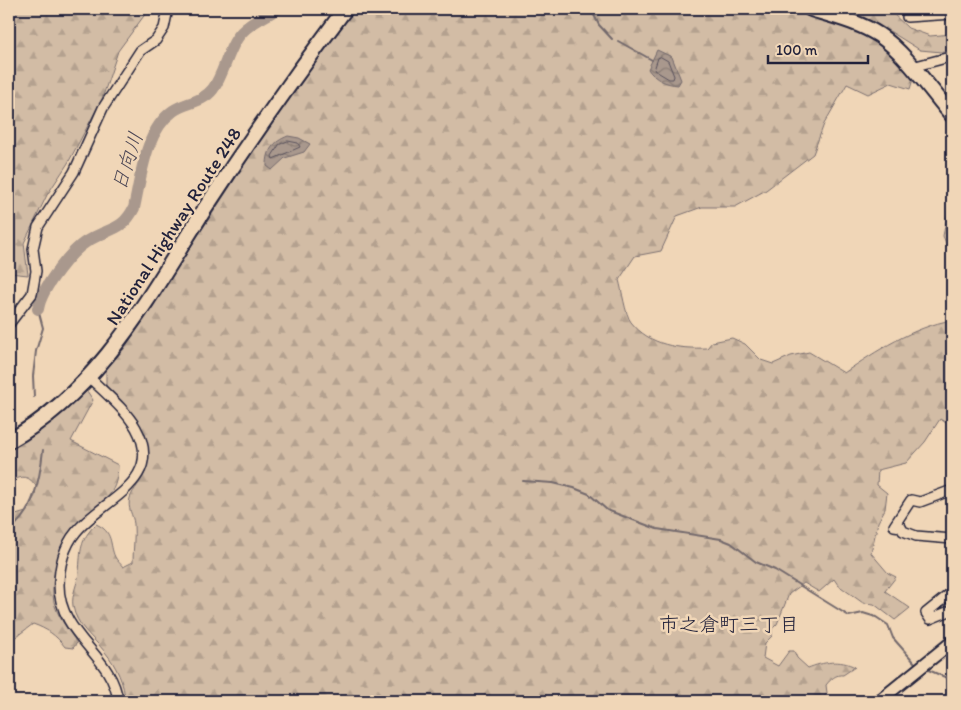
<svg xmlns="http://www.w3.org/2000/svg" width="961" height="710" viewBox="0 0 961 710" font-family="Itim,'Klee One',sans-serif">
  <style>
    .forest { fill: url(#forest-firs); stroke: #7a6f70 }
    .water { fill: url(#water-waves); stroke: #73696c }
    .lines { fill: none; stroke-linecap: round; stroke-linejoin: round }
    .shore { stroke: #58515c; stroke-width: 1 }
    .stream { stroke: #73696c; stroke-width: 2 }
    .river { stroke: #a9988d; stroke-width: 12 }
    .minor-casing { stroke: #22223b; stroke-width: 12 }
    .major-casing { stroke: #22223b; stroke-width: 15 }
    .highway-casing { stroke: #22223b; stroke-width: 18 }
    .minor { stroke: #f0d6b7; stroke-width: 9 }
    .major { stroke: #f0d6b7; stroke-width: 11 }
    .highway { stroke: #f0d6b7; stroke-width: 14 }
    .labels { text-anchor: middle; stroke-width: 5; stroke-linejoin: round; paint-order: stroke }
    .street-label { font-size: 19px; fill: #22223b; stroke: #f0d6b7 }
    .water-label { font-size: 20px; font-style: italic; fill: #4a4554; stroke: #f0d6b7 }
    .neighbourhood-label { font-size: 20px; fill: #22223b; stroke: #f0d6b7 }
  </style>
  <defs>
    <pattern id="forest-firs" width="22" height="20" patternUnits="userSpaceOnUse" patternTransform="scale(1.25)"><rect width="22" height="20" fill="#d2bca5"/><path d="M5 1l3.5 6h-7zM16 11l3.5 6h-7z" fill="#b4a18f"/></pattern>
    <pattern id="water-waves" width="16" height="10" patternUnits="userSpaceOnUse" patternTransform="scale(1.25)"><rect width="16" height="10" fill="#a9988d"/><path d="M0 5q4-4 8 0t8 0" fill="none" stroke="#897c74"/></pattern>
  </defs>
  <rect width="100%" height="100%" fill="#f0d6b7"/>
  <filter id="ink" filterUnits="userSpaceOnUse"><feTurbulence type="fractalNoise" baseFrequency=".02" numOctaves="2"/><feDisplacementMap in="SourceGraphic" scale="10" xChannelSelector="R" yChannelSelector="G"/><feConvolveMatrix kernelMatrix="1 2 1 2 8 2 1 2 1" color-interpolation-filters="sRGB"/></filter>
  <g filter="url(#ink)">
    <path class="forest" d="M9 9H149L118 51 102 99 68 163 47 195 24 243 28 275 9 273Z
      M355 9H792L861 33 886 49 913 79 910 89 891 83 868 94 847 84 824 124 813 154 766 190 735 207H702L677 216 661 251 635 256 619 280C622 290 625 314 631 322 650 346 679 349 707 348L712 342 732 338 745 344 761 360 773 364 791 356 809 352 844 373C876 351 913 327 952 320V421L948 424 940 419 925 442 906 463 878 470 877 485 887 493 885 509 878 522 871 553 888 573 896 577 885 591 910 608 895 620 874 604 863 603 838 585 834 579 819 592 804 583 789 594 777 624 772 629V636L765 643 763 658 778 666 789 651H794L797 658 808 668C823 662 840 659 855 667L843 675C836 674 831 679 826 685L827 693 823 698H818L815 701H125C125 685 116 665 105 652 93 637 76 626 73 606 71 595 78 583 79 572 81 550 79 541 96 524 114 532 109 544 115 557 117 561 121 564 123 567L133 562C133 550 135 536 134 524 133 514 127 509 130 498 133 489 142 482 145 472 157 435 128 410 106 386V369L124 349 291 93Z
      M839 9H892L891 12 908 28 930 36 952 34V53L920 50 891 32Z
      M952 192V257L943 236Z
      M87 391 93 400 71 441 118 465C117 499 102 500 81 520 62 538 47 580 55 606 60 620 69 631 77 643L73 648 65 647C56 635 47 629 33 624L9 642V517L26 512 35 496 36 486C27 474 22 476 9 482V451L34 435Z"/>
    <path class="water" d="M657 50 672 57 681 80 678 85C666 84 655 80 648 69Z
      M288 136 299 138 310 144 304 152 285 158 272 170 267 166C267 150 273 142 288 136Z"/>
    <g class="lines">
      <path class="shore" d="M661 57 668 61 674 76 673 79H669L654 70 658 58Z
        M288 141 298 143 300 147 273 159 272 156 279 145Z"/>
      <path class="stream" d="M591 9 599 25 612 39
        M618 41 652 60
        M34 397 33 376 36 351 43 328 38 309
        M523 481 553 483 574 488 589 494 607 510 657 529 721 539 731 543 756 562 775 570 849 616 863 613 876 617 888 625 893 638 915 663
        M9 530C34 513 40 478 43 450
        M926 669 952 680"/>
      <path class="river" d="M38 309C41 289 72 248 91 239 111 228 123 230 134 208 141 177 145 131 173 111 186 102 202 103 213 89 225 73 228 46 242 32 251 22 266 16 277 9"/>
      <g class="minor-casing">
        <path id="minor" d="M907 17 952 14
          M912 67 946 58 952 60
          M9 324 32 294 36 271 33 249 38 227 74 172 103 108 140 51 156 40 164 28 168 9
          M90 378C105 393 125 409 136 428 166 482 101 500 76 532 64 546 59 567 59 585 59 636 113 655 118 701
          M952 490 920 502 911 500 894 526 901 527 903 531 916 536 952 539
          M952 592 926 613 930 619 952 610"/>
      </g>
      <g class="major-casing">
        <path id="major" d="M879 701 952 642"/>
      </g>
      <g class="highway-casing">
        <path id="highway" d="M811 9C834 16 859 22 879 35 906 53 931 91 952 115
          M9 441C101 389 149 296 204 210 249 141 296 74 345 9"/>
      </g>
      <use href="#minor" class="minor"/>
      <use href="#major" class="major"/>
      <use href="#highway" class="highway"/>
    </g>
  </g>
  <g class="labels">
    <g class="street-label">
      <text transform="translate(173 226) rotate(-57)" y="7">National Highway Route 248</text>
    </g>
    <g class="water-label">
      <text transform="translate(127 161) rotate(-72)" y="7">日向川</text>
    </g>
    <g class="neighbourhood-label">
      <text x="729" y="631">市之倉町三丁目</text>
    </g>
  </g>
  <rect width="961" height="710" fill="none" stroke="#f0d6b7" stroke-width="30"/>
  <rect x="15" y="15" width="931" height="680" fill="none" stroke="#22223b" stroke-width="2" filter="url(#ink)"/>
  <path d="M768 55v8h100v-8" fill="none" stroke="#22223b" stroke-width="2.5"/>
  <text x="776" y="55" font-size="15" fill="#22223b" stroke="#f0d6b7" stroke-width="4" paint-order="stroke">100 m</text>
</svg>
